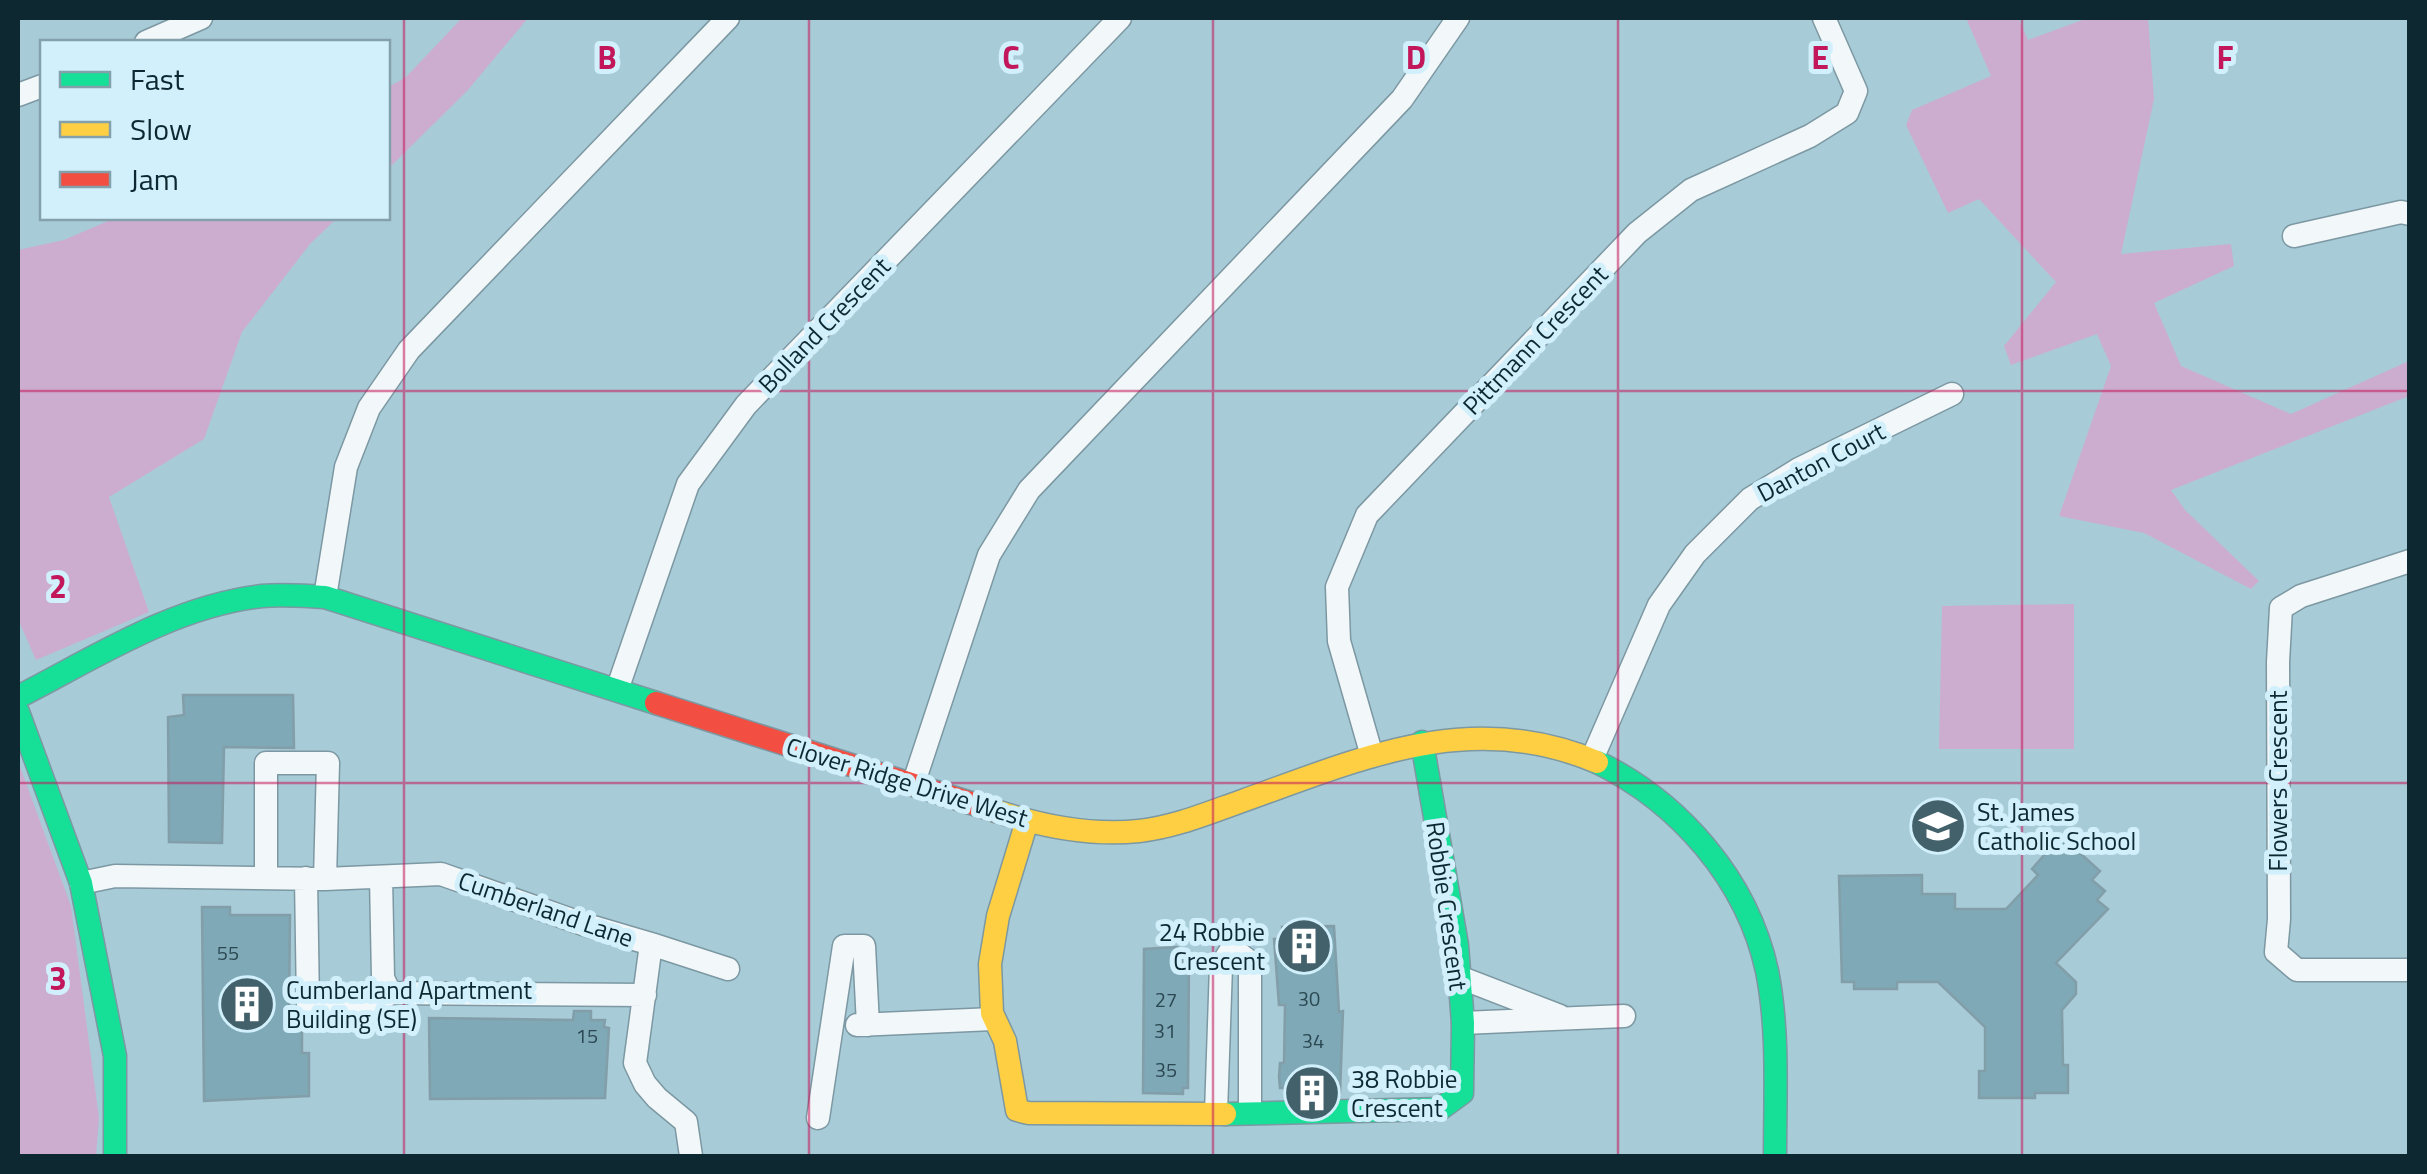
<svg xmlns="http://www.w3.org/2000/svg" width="2427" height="1174" viewBox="0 0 2427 1174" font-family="'Titillium Web',sans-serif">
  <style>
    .green { fill: #ccadd0 }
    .building { fill: #7fa9b6; stroke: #829ea8; stroke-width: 2.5 }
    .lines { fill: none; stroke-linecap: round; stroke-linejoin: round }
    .street-casing { stroke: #7c98a2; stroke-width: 25 }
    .fast-casing { stroke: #7c98a2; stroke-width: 25 }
    .slow-casing { stroke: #7c98a2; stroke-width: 25 }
    .jam-casing { stroke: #7c98a2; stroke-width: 25 }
    .street { stroke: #f2f7f9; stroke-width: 22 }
    .fast { stroke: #16e098; stroke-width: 22 }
    .slow { stroke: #ffcf43; stroke-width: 22 }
    .jam { stroke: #f24e42; stroke-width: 22 }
    .grid { fill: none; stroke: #c2185b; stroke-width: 2.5; stroke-opacity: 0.55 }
    .labels { text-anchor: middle; stroke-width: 10; stroke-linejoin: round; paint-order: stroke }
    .number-label { font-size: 20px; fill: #2a4852 }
    .street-label { font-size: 25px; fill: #0d2831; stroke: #d1f0fc }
    .poi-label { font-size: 25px; fill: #0d2831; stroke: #d1f0fc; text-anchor: start }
    .grid-label { font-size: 32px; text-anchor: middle; font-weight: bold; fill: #c2185b; stroke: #d1f0fc; stroke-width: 10; stroke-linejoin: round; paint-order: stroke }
  </style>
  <rect width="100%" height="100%" fill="#a8cbd8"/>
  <path class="green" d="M462 18H528L467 91 388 169V87L405 78Z
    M1966 18H2018L2028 40 2088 18H2148L2154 99 2121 254 2231 244 2234 266 2154 303 2181 366 2291 414 2409 361V396L2171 490 2185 510 2259 581 2251 589 2144 533 2059 516 2111 366 2097 334 2011 365 2004 346 2056 282 1979 199 1948 213 1906 125 1912 110 1991 76Z
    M115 218H337L310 244 242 332 204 439 109 497 149 612 36 660 18 619V250L64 240Z
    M2074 604V749H1939L1942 606Z
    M18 761 71 906 99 1118 96 1156H18Z"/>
  <path class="building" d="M183 695H293L294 748 224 747 222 843 169 842 168 717 184 715Z
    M2061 836 2100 871 2092 880 2105 891 2097 900 2108 909 2056 963 2076 982V994L2062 1010 2063 1065H2068V1093H2035V1098H1979V1071H1985V1027L1938 982H1897V989H1854V982H1842L1839 876 1922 875V894H1955V909H2006L2038 875 2032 869Z
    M202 907H230V915H290L289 1016 302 1018V1053H309V1096L204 1101Z
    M1334 926 1339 1012 1343 1011 1340 1093 1285 1094V1088H1280L1279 1077 1280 1063H1284L1285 1005H1279L1274 939H1282V927Z
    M1177 947 1183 950V963H1189L1188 1088H1183V1094L1143 1093 1144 949Z
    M574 1011H591V1020H605L604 1027 609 1028 605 1098 430 1099 429 1018 573 1020Z"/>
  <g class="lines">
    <g class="street-casing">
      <path id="street" d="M146 42 201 18
        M18 95 42 86
        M2294 236 2401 212 2410 214
        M2410 561 2301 596 2281 608 2278 662 2279 919 2276 952 2297 970H2410
        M325 597 346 467 369 408 409 350 728 18
        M617 690 688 484 746 405 1120 18
        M1372 756 1339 641 1337 587 1367 515 1637 233 1691 190 1810 136 1847 113 1856 91 1824 18
        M1592 759 1659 605 1695 554 1750 499 1799 469 1952 394
        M913 785 989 555 1029 490 1402 99 1458 18
        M266 876V763H328L325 879
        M381 877 383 978 390 993
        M306 878 308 1005 372 1006 390 993 645 995
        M81 883 115 876 325 879 441 874 583 924 651 944 635 1063 645 1084 657 1098 686 1122 691 1156
        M651 944 728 969
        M1459 977 1560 1016
        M1463 1023 1624 1016
        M857 1025 993 1019
        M1216 1113 1221 966 1232 948 1250 962V1113
        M818 1118 844 946H864L868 1025"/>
    </g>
    <g class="fast-casing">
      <path id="fast" d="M18 697C96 657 174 606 262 596 283 594 304 596 325 597L656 703
        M18 712 81 883 115 1056V1156
        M1597 762C1679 802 1747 879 1767 971 1779 1031 1775 1094 1775 1156
        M1225 1114 1440 1109 1462 1093 1463 1023 1457 945 1422 742"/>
    </g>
    <g class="slow-casing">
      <path id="slow" d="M996 811C1041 826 1091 836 1139 831 1175 827 1208 813 1242 801 1360 759 1471 708 1597 762
        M1027 821 998 916 990 964 992 1013 1005 1041 1017 1110 1028 1113 1225 1114"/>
    </g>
    <g class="jam-casing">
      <path id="jam" d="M656 703 996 811"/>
    </g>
    <use href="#street" class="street"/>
    <use href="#fast" class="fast"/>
    <use href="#slow" class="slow"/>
    <use href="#jam" class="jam"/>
  </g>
  <path class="grid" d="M404 18V1156M809 18V1156M1213 18V1156M1618 18V1156M2022 18V1156M18 391H2410M18 783H2410"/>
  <defs>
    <g id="school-disc" transform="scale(2.875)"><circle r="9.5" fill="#43616b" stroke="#d1f0fc"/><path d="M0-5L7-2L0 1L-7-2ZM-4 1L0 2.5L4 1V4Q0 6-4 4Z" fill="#fff"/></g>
    <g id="building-disc" transform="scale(2.875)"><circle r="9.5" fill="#43616b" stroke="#d1f0fc"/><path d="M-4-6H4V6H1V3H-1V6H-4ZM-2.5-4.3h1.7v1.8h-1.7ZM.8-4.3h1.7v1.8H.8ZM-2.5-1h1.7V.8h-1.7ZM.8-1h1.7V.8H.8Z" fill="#fff"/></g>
  </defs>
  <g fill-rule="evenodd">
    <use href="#school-disc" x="1938" y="826"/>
    <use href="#building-disc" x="1304" y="946"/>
    <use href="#building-disc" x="247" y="1004"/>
    <use href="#building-disc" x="1312" y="1093"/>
  </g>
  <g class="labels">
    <g class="number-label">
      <text x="228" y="960">55</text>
      <text x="1309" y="1006">30</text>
      <text x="1166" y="1007">27</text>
      <text x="1165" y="1038">31</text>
      <text x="587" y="1043">15</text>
      <text x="1313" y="1048">34</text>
      <text x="1166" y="1077">35</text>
    </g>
    <g class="street-label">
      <text transform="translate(824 325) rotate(-46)" y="9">Bolland Crescent</text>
      <text transform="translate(1535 340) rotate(-46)" y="9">Pittmann Crescent</text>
      <text transform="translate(1821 462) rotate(-28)" y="9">Danton Court</text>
      <text transform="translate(2278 781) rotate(-90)" y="9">Flowers Crescent</text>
      <text transform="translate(907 782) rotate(17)" y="9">Clover Ridge Drive West</text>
      <text transform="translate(1447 906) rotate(82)" y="9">Robbie Crescent</text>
      <text transform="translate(546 909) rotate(19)" y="9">Cumberland Lane</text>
    </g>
    <g class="poi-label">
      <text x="1977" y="821">St. James<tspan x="1977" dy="29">Catholic School</tspan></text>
      <text x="1265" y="941" text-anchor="end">24 Robbie<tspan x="1265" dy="29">Crescent</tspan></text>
      <text x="286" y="999">Cumberland Apartment<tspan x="286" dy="29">Building (SE)</tspan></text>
      <text x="1351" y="1088">38 Robbie<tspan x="1351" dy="29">Crescent</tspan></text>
    </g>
  </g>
  <g class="grid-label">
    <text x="607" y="69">B</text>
    <text x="1011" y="69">C</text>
    <text x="1416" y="69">D</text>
    <text x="1820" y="69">E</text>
    <text x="2225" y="69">F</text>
    <text x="58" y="598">2</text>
    <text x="58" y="990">3</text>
  </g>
  <rect width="2427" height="1174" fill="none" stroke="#0d2831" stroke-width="40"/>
  <rect x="40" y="40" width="350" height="180" fill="#d1f0fc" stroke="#83a0ab" stroke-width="2.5"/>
  <rect x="60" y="72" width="50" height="15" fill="#16e098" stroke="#83a0ab" stroke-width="2.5"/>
  <text x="130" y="90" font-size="30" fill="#0d2831">Fast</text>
  <rect x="60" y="122" width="50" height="15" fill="#ffcf43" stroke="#83a0ab" stroke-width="2.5"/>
  <text x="130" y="140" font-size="30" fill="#0d2831">Slow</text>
  <rect x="60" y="172" width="50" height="15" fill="#f24e42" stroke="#83a0ab" stroke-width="2.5"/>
  <text x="130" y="190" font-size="30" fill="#0d2831">Jam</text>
</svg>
